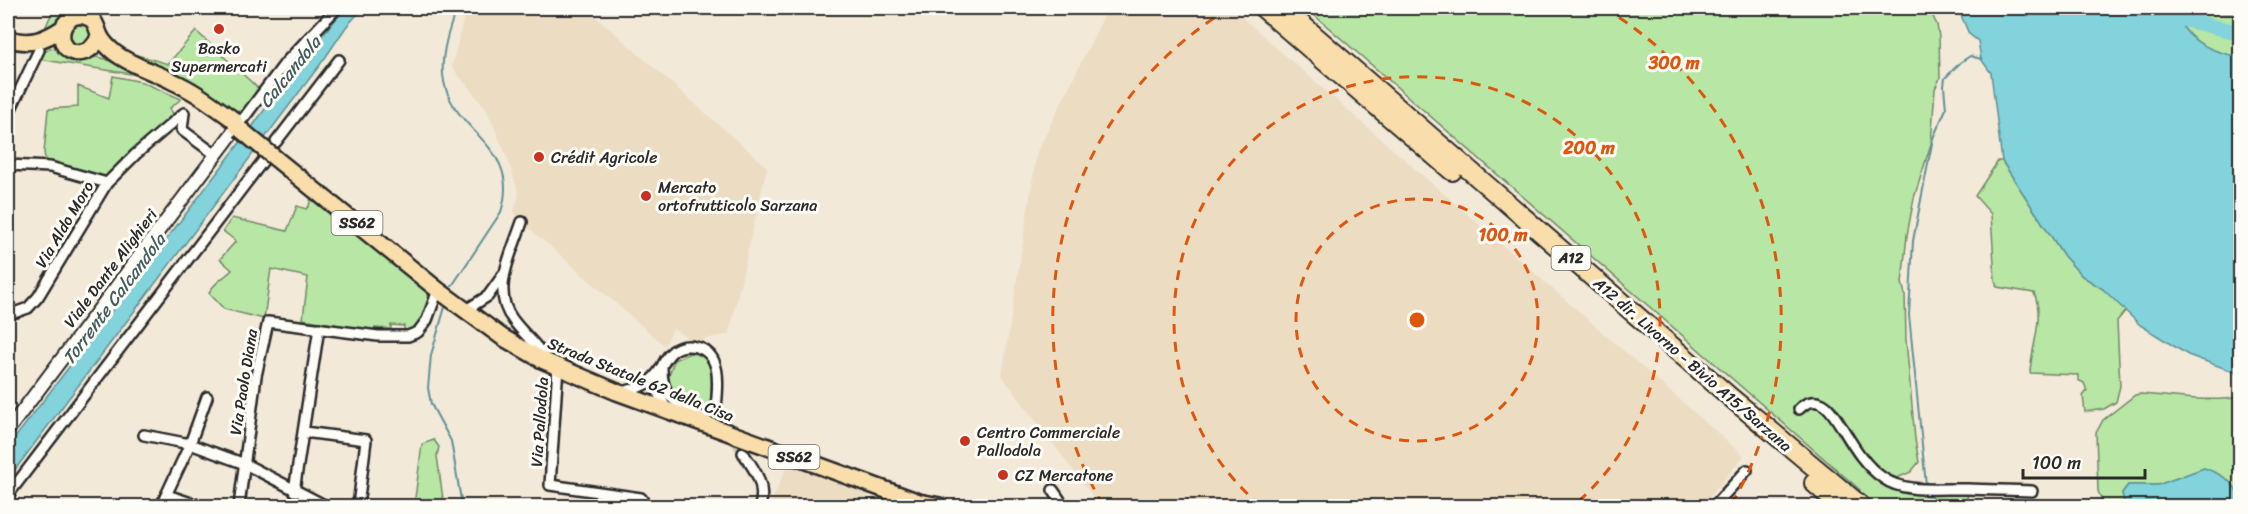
<svg xmlns="http://www.w3.org/2000/svg" width="2248" height="514" viewBox="0 0 2248 514" font-family="Sriracha,sans-serif">
  <style>
    .built { fill: #ecdcc2 }
    .green { fill: #b7e6a5; stroke: #718868; stroke-width: 1.5 }
    .water { fill: #82d3db; stroke: #5f9095; stroke-width: 1.5 }
    .lines { fill: none; stroke-linecap: round; stroke-linejoin: round }
    .stream { stroke: #5f9095; stroke-width: 2 }
    .river { stroke: #82d3db; stroke-width: 15 }
    .minor-tunnel { stroke: #cbc3b5; stroke-width: 9; stroke-dasharray: 9 4.5; stroke-linecap: butt }
    .minor-casing { stroke: #2b2b2b; stroke-width: 14 }
    .tertiary-casing { stroke: #2b2b2b; stroke-width: 16 }
    .primary-casing { stroke: #2b2b2b; stroke-width: 20 }
    .motorway-casing { stroke: #2b2b2b; stroke-width: 22 }
    .minor { stroke: #fdfcf7; stroke-width: 9 }
    .tertiary { stroke: #fdfcf7; stroke-width: 12 }
    .primary { stroke: #f9deab; stroke-width: 15 }
    .motorway { stroke: #f9deab; stroke-width: 18 }
    .primary-bridge-casing { stroke: #2b2b2b; stroke-width: 20; stroke-linecap: butt }
    .primary-bridge { stroke: #f9deab; stroke-width: 15 }
    .ring { fill: none; stroke: #df570e; stroke-width: 3; stroke-dasharray: 10 8 }
    .poi-dot { fill: #c8321e; stroke: #fdfcf7; stroke-width: 2 }
    .labels { text-anchor: middle; stroke-width: 6; stroke-linejoin: round; paint-order: stroke }
    .shield { fill: #fdfcf7; stroke: #6a6a68; stroke-width: 1.5 }
    .shield-label { font-size: 15px; font-weight: bold; fill: #2b2b2b }
    .poi-label { font-size: 16px; fill: #2b2b2b; stroke: #fdfcf7; text-anchor: start }
    .street-label { font-size: 16px; fill: #2b2b2b; stroke: #fdfcf7 }
    .water-label { font-size: 18px; font-style: italic; fill: #455d60; stroke: #fdfcf7 }
    .centre { fill: #df570e; stroke: #fdfcf7; stroke-width: 3 }
    .ring-label { font-size: 18px; text-anchor: middle; font-weight: bold; fill: #df570e; stroke: #fdfcf7; stroke-width: 6; stroke-linejoin: round; paint-order: stroke }
  </style>
  <rect width="100%" height="100%" fill="#f3e9d8"/>
  <filter id="ink" filterUnits="userSpaceOnUse"><feTurbulence type="fractalNoise" baseFrequency=".0167" numOctaves="2"/><feDisplacementMap in="SourceGraphic" scale="12" xChannelSelector="R" yChannelSelector="G"/><feConvolveMatrix kernelMatrix="1 2 1 2 8 2 1 2 1" color-interpolation-filters="sRGB"/></filter>
  <g filter="url(#ink)">
    <path class="built" d="M471 8H586L767 167 729 334 691 342 684 335 673 329 665 346 522 222 514 212 519 194 507 157 487 110 452 67 464 16Z
      M1108 8H1231L1744 456 1702 506H1100L1002 376 1037 152Z
      M787 466 869 492 865 506H770Z"/>
    <path class="green" d="M54 8H69L63 20 43 33Z
      M1306 8H1929L1937 25 1939 37 1940 78 1935 89 1931 144 1914 198 1907 235 1902 283 1905 294 1906 340 1915 439 1919 462 1911 472 1883 484 1892 490 1968 494 1965 506H1861L1854 501 1860 490Z
      M2177 8H2240V57C2212 52 2180 40 2177 8Z
      M70 35a10 10 0 1 1 20 0a10 10 0 1 1-20 0Z
      M196 31 260 90 239 118 129 55H137L168 64Z
      M51 48 106 59 137 75 38 59 41 54Z
      M113 76 142 82 181 99 170 108 173 114 135 148 104 179 46 163 44 153 48 109 78 107V86L109 98Z
      M1998 161H2002L2064 256 2082 276 2103 289 2126 310 2117 321 2120 386 2116 402 2104 409 2085 412 2083 396 2087 391 2084 383 2078 380V375L2030 373C2031 346 2045 319 2034 293L1997 287 1995 280 1991 214 1975 196Z
      M311 198 428 292C430 309 421 328 404 333V326L391 325V329L375 328 374 331 303 319 308 277 271 269 264 319 224 309 209 293C212 284 225 277 232 270L220 259 236 241 223 231 232 218 287 231 297 206 306 209 309 206Z
      M690 353C722 355 708 390 711 410L675 393 668 379 674 360Z
      M2140 394C2174 396 2207 403 2240 397V499L2238 491 2204 468 2158 485H2128L2122 493 2125 506H2104L2098 491 2096 433 2103 420 2135 395Z
      M434 440 439 447 437 456 444 506H414L422 444Z"/>
    <path class="water" d="M346 8H363L346 27 325 58 8 479V447L252 127 302 58Z
      M1958 8H2177C2180 40 2212 52 2240 57V374L2188 355 2140 325 2103 289 2082 276 2064 256 2002 161 1991 73 1981 59 1978 41 1969 34Z
      M2204 468C2221 474 2237 482 2240 501L2238 506H2125L2122 493 2128 485H2158Z"/>
    <g class="lines">
      <path class="stream" d="M452 286 501 212C523 143 449 134 443 75 441 53 449 28 457 8
        M445 307 431 355 428 388 431 404 451 441 462 506
        M1926 485 1909 315 1913 241 1933 138 1946 109 1944 86 1945 78 1961 62 1970 56 1981 59
        M1929 493 1936 506"/>
      <path class="river" d="M2137 8 2240 33"/>
      <path class="minor-tunnel" d="M716 408 719 417 743 453"/>
      <g class="minor-casing">
        <path id="minor" d="M184 113 182 130 216 155
          M8 115 39 50
          M237 127 286 62 337 8
          M276 142 339 60
          M8 165 50 167 107 183
          M522 222C512 253 490 291 513 320 524 335 537 344 546 360
          M466 310 488 296 503 275
          M8 315 28 308 38 297 107 183 136 154 184 113
          M558 366 550 485 641 498 646 506
          M662 368C662 410 687 399 709 424
          M658 380 659 395 666 408
          M620 392C639 389 653 383 662 366 665 360 668 355 673 351 680 346 688 345 696 347 723 353 718 387 716 408
          M1799 409C1805 403 1814 399 1823 404 1832 409 1837 421 1843 429 1854 447 1865 466 1883 478 1905 494 1941 488 1968 489 1989 490 2010 490 2032 491
          M304 432 366 440 358 506
          M144 435 190 444 245 464 326 506
          M743 453C755 470 766 485 760 506
          M1053 490 1064 506
          M294 491 319 328
          M8 495 263 161
          M167 495 200 506
          M161 506 190 444 207 397
          M239 506 256 376 268 322 378 336H408L418 332 427 320 438 290
          M1714 506 1747 470"/>
      </g>
      <g class="tertiary-casing">
        <path id="tertiary" d="M8 430 237 127"/>
      </g>
      <g class="primary-casing">
        <path id="primary" d="M99 35C95 56 65 60 62 38 60 25 71 13 84 16 96 18 96 27 100 36 103 42 110 49 115 53 132 66 153 71 172 81 195 91 214 106 234 120L237 127
          M8 39C31 45 43 41 63 28
          M275 158 438 290 502 337 542 360 617 392 919 502 940 506"/>
      </g>
      <g class="motorway-casing">
        <path id="motorway" d="M1263 8 1452 171
          M1283 8 1729 396 1861 506
          M1814 483 1840 506"/>
      </g>
      <use href="#minor" class="minor"/>
      <use href="#tertiary" class="tertiary"/>
      <use href="#primary" class="primary"/>
      <use href="#motorway" class="motorway"/>
      <g class="primary-bridge-casing">
        <path id="primary-bridge" d="M240 129 275 158"/>
      </g>
      <use href="#primary-bridge" class="primary-bridge"/>
    </g>
  </g>
  <g class="ring">
    <circle cx="1417" cy="320" r="121"/>
    <path d="M1261 506A243 243 0 1 1 1573 506"/>
    <path d="M1103 505A364 364 0 0 1 1230 8M1604 8A364 364 0 0 1 1731 505"/>
  </g>
  <g class="poi-dot">
    <circle cx="219" cy="29" r="6"/>
    <circle cx="539" cy="157" r="6"/>
    <circle cx="646" cy="196" r="6"/>
    <circle cx="965" cy="441" r="6"/>
    <circle cx="1003" cy="475" r="6"/>
  </g>
  <g class="labels">
    <g class="shield">
      <rect x="331.5" y="211" width="51" height="24" rx="4.5"/>
      <rect x="1551.5" y="246" width="39" height="24" rx="4.5"/>
      <rect x="768.5" y="445" width="51" height="24" rx="4.5"/>
    </g>
    <g class="shield-label">
      <text x="357" y="228">SS62</text>
      <text x="1571" y="263">A12</text>
      <text x="794" y="462">SS62</text>
    </g>
    <g class="poi-label">
      <text x="219" y="54" text-anchor="middle">Basko<tspan x="219" dy="18">Supermercati</tspan></text>
      <text x="551" y="163">Crédit Agricole</text>
      <text x="658" y="193">Mercato<tspan x="658" dy="18">ortofrutticolo Sarzana</tspan></text>
      <text x="977" y="438">Centro Commerciale<tspan x="977" dy="18">Pallodola</tspan></text>
      <text x="1015" y="481">CZ Mercatone</text>
    </g>
    <g class="street-label">
      <text transform="translate(64 224) rotate(-59)" y="6">Via Aldo Moro</text>
      <text transform="translate(110 268) rotate(-53)" y="6">Viale Dante Alighieri</text>
      <text transform="translate(1693 364) rotate(41)" y="6">A12 dir. Livorno - Bivio A15/Sarzana</text>
      <text transform="translate(641 379) rotate(22)" y="6">Strada Statale 62 della Cisa</text>
      <text transform="translate(243 382) rotate(-81)" y="6">Via Paolo Diana</text>
      <text transform="translate(539 422) rotate(-86)" y="6">Via Pallodola</text>
    </g>
    <g class="water-label">
      <text transform="translate(290 72) rotate(-51)" y="6">Calcandola</text>
      <text transform="translate(114 299) rotate(-53)" y="6">Torrente Calcandola</text>
    </g>
  </g>
  <circle cx="1417" cy="320" r="9" class="centre"/>
  <g class="ring-label">
    <text x="1674" y="69">300 m</text>
    <text x="1589" y="154">200 m</text>
    <text x="1503" y="241">100 m</text>
  </g>
  <rect width="2248" height="514" fill="none" stroke="#fdfcf7" stroke-width="30"/>
  <rect x="15" y="15" width="2218" height="484" fill="none" stroke="#2b2b2b" stroke-width="2" filter="url(#ink)"/>
  <path d="M2023 469v9h122v-9" fill="none" stroke="#2b2b2b" stroke-width="3"/>
  <text x="2032" y="469" font-size="18" fill="#2b2b2b" stroke="#fdfcf7" stroke-width="4.5" paint-order="stroke">100 m</text>
</svg>
